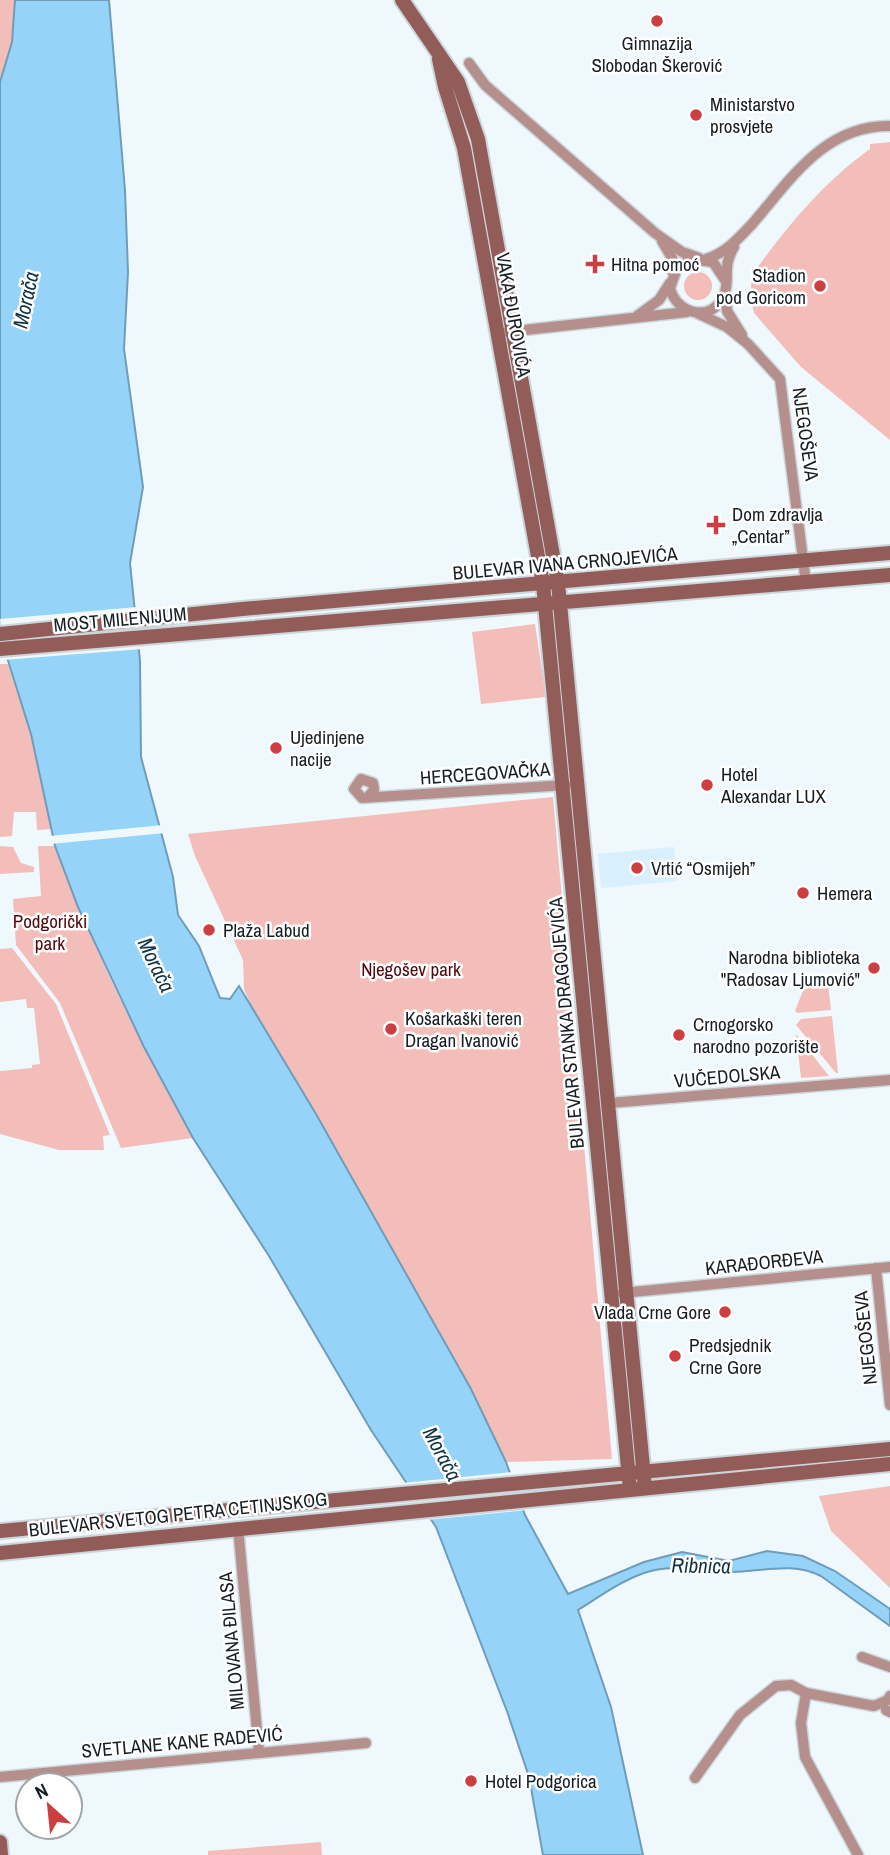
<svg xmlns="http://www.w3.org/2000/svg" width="890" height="1855" viewBox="0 0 890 1855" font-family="'Archivo Narrow',sans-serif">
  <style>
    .built { fill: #d8effe }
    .green { fill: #f3beb9 }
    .water { fill: #95d3f9; stroke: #6f9db9; stroke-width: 2 }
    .pier { fill: #eff8fd }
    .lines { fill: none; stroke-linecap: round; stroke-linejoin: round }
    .street-casing { stroke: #ccd5da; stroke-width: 13 }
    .secondary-casing { stroke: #ccd5da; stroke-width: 18 }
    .street { stroke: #b48f8b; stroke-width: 10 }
    .secondary { stroke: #925d59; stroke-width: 14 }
    .poi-dot { fill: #cd3e40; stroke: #fff; stroke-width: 2.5 }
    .labels { text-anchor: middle; stroke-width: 5; stroke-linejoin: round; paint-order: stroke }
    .poi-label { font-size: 19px; fill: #171f24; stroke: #fff; text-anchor: start }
    .street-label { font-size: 19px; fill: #171f24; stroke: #fff }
    .park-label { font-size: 19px; fill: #53080d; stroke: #fff }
    .water-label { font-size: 21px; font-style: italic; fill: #0e3245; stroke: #fff }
  </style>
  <rect width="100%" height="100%" fill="#eff8fd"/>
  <path class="built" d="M674 847 677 881 601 888 598 854Z"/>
  <path class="green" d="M0 0H15C15 28 10 56 0 82Z
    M890 142V440L801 367 754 313 750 295 752 278 757 268C791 222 824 182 870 149V144Z
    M684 286a14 14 0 1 1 28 0a14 14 0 1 1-28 0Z
    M535 624 546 697 481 704 472 632Z
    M0 664H8L31 734 52 829 37 830 36 812H14L12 836 0 837Z
    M553 797 612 1459 506 1462 316 1114 257 1020 244 989 243 960 195 856 188 834Z
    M0 846 13 847 21 863 34 867V872L0 874Z
    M38 846H55C91 947 141 1044 193 1138L121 1148 60 1003 16 945 13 899 41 896Z
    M12 948 56 1004 110 1135 103 1136 104 1150H59L0 1134V1071L32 1068V1065L40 1064 34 1008H27L26 999 0 1002V949Z
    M827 975 831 1010 797 1013 795 1011 804 988Z
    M832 1016 838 1073H836L796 1025 801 1019Z
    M796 1034 829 1076 801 1078Z
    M890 1486V1588L831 1531 819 1496Z
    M321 1842 322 1855H208V1851Z"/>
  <path class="water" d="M15 0H109L125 190 128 272 124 349 143 487 130 563 140 661 141 757 173 877 178 915 199 946 220 998 230 999 239 986 316 1114 471 1389 506 1462 525 1515 568 1594 644 1562 682 1552 729 1561 767 1551 803 1556 835 1571 890 1609V1626L821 1576C791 1561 762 1572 731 1572 702 1572 673 1563 644 1573 621 1581 599 1597 578 1610L611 1707 643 1855H543L529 1777 508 1714 436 1527 371 1430 269 1256 193 1138 144 1047 78 907 55 846 31 734 0 635V82L12 42Z"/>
  <path class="pier" d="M137 607 142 649 3 660 0 619Z
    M163 825 165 833 51 844 50 836Z
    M513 1472 527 1510 427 1520 402 1483Z"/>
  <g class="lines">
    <g class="street-casing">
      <path id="street" d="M469 63 485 85 655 233 682 252 699 258
        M662 241 672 258 673 273
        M706 259C726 253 739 238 753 223 791 179 825 125 890 126
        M725 280 713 262 691 259 677 268 670 288C676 314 712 324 724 295 731 278 721 269 734 247
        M726 295 727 311 742 335
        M697 313 727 327 748 344 780 379 806 583
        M637 316 659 300 670 283
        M507 332 687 312
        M368 797 374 790 373 783 361 779 354 789 362 798 566 785
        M610 1103 890 1080
        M876 1268 890 1405
        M622 1293 890 1267
        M238 1527 259 1752
        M862 1657 890 1667
        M806 1693 801 1723 805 1757 858 1855
        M886 1710 890 1712
        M0 1777 366 1743
        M695 1778 740 1715 776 1686 791 1685 806 1693 874 1706 888 1700 890 1696"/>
    </g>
    <g class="secondary-casing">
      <path id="secondary" d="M402 0 458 82 478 139 558 583 645 1488
        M439 59 445 87 464 148 543 584 630 1489
        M0 634 242 609 890 553
        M0 649 890 575
        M0 1531 890 1449
        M0 1553 890 1464
        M0 1842 1 1855"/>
    </g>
    <use href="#street" class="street"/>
    <use href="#secondary" class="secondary"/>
  </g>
  <g class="poi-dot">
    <circle cx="657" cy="21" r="7"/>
    <circle cx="696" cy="115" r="7"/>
    <path d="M591.5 253.5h7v7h7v7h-7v7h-7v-7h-7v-7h7z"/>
    <circle cx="820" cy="286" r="7"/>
    <path d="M712.5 514.5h7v7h7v7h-7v7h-7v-7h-7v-7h7z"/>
    <circle cx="276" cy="748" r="7"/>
    <circle cx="707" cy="785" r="7"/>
    <circle cx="637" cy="868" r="7"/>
    <circle cx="803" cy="893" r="7"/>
    <circle cx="209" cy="930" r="7"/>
    <circle cx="874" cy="968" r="7"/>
    <circle cx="391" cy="1029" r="7"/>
    <circle cx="679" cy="1035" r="7"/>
    <circle cx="725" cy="1312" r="7"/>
    <circle cx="675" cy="1356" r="7"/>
    <circle cx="471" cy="1781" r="7"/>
  </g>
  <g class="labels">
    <g class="poi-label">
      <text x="657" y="50" text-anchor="middle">Gimnazija<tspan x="657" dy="22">Slobodan Škerović</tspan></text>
      <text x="710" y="111">Ministarstvo<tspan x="710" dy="22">prosvjete</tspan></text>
      <text x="611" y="271">Hitna pomoć</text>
      <text x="806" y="282" text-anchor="end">Stadion<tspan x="806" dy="22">pod Goricom</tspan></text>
      <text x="732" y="521">Dom zdravlja<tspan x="732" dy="22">„Centar”</tspan></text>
      <text x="290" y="744">Ujedinjene<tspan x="290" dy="22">nacije</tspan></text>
      <text x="721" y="781">Hotel<tspan x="721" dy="22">Alexandar LUX</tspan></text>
      <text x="651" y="875">Vrtić “Osmijeh”</text>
      <text x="817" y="900">Hemera</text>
      <text x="223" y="937">Plaža Labud</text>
      <text x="860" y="964" text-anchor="end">Narodna biblioteka<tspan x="860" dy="22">"Radosav Ljumović"</tspan></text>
      <text x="405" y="1025">Košarkaški teren<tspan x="405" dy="22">Dragan Ivanović</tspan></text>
      <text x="693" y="1031">Crnogorsko<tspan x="693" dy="22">narodno pozorište</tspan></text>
      <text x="711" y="1319" text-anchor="end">Vlada Crne Gore</text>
      <text x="689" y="1352">Predsjednik<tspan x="689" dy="22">Crne Gore</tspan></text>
      <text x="485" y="1788">Hotel Podgorica</text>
    </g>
    <g class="street-label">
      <text transform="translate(514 315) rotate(80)" y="7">VAKA ĐUROVIĆA</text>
      <text transform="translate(806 434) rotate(82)" y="7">NJEGOŠEVA</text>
      <text transform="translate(565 563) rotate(-5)" y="7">BULEVAR IVANA CRNOJEVIĆA</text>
      <text transform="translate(120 619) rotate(-5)" y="7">MOST MILENIJUM</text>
      <text transform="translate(485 773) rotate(-4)" y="7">HERCEGOVAČKA</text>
      <text transform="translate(566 1023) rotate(-95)" y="7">BULEVAR STANKA DRAGOJEVIĆA</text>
      <text transform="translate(727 1076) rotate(-5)" y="7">VUČEDOLSKA</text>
      <text transform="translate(764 1262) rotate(-6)" y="7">KARAĐORĐEVA</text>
      <text transform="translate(865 1338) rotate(-96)" y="7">NJEGOŠEVA</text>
      <text transform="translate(178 1514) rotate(-6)" y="7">BULEVAR SVETOG PETRA CETINJSKOG</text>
      <text transform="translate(231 1641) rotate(-95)" y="7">MILOVANA ĐILASA</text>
      <text transform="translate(182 1742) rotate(-5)" y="7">SVETLANE KANE RADEVIĆ</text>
    </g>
    <g class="park-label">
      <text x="50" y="928">Podgorički<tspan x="50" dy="22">park</tspan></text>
      <text x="411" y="976">Njegošev park</text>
    </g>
    <g class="water-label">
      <text transform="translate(26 300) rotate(-78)" y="7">Morača</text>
      <text transform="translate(156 965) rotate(64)" y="7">Morača</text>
      <text transform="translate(442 1454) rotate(62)" y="7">Morača</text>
      <text transform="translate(701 1566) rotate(1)" y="7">Ribnica</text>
    </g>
  </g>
  <g transform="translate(49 1806) rotate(333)"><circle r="33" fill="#ffffff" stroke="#a2a5a7" stroke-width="2"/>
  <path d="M0-5L12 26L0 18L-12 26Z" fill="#cd3e40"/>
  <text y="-10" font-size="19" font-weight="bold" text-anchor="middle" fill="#171f24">N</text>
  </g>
</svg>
